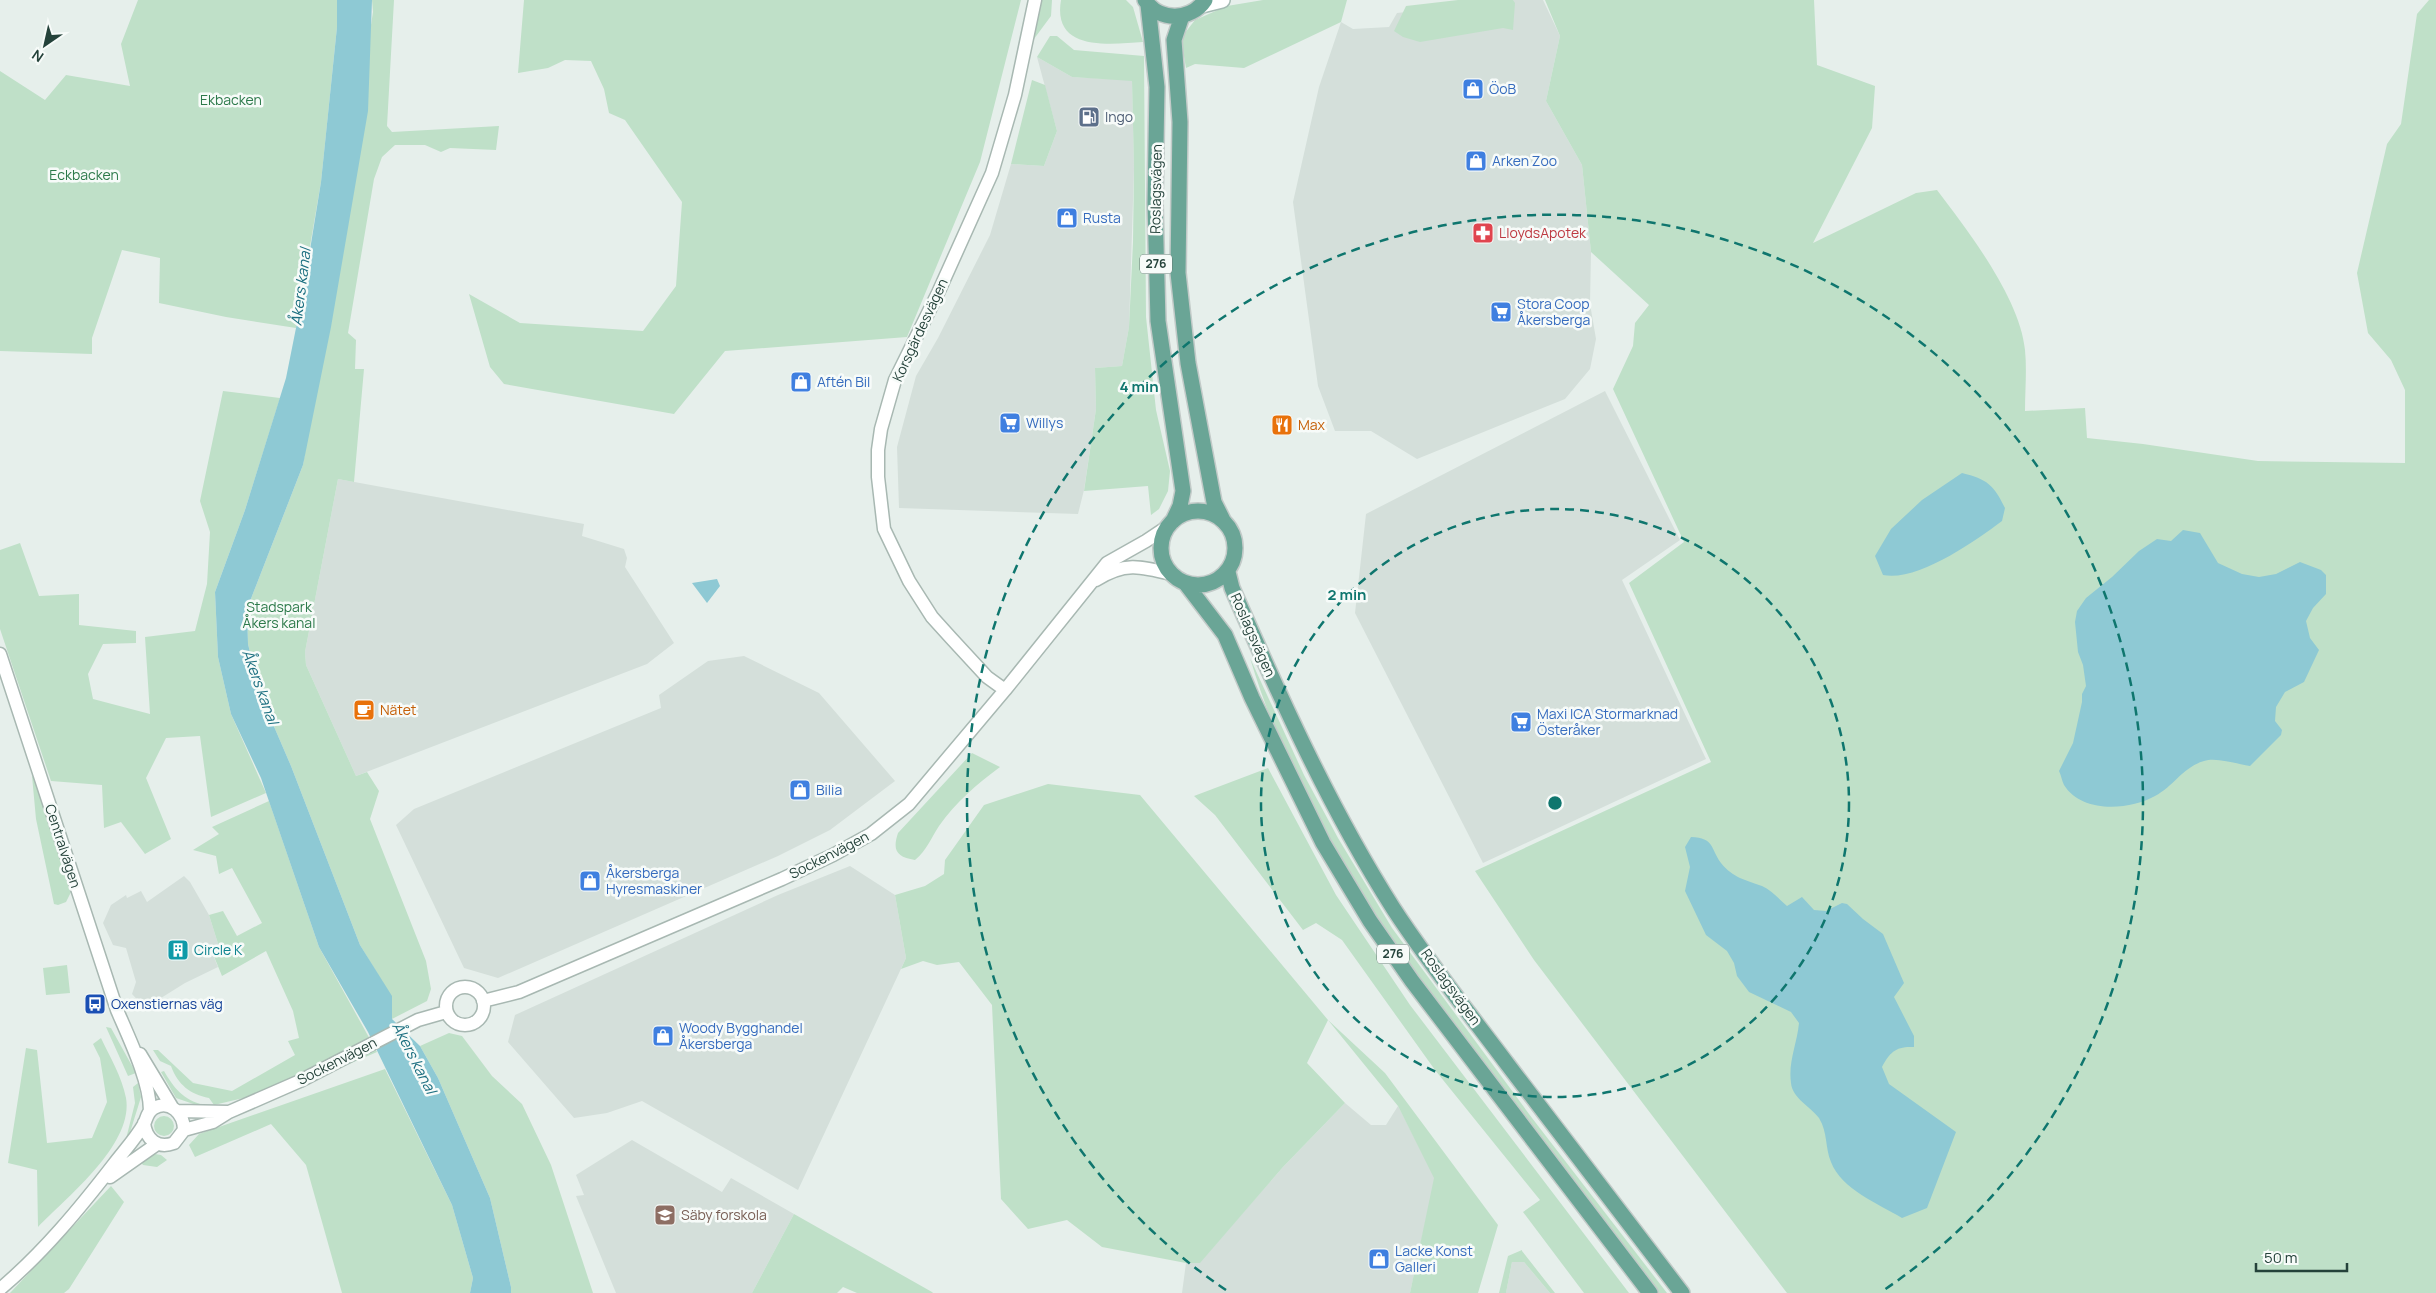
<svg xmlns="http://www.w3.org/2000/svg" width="2436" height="1293" viewBox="0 0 2436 1293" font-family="Manrope,sans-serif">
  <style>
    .built { fill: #d4dfda }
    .green { fill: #bfe0c8 }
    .water { fill: #8ec9d4 }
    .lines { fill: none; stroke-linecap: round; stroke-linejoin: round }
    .tertiary-casing { stroke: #a8b8b2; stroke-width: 15 }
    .secondary-casing { stroke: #a4bbb3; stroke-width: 18 }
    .primary-casing { stroke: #c2cac8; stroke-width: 18 }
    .tertiary { stroke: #fff; stroke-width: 12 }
    .secondary { stroke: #fff; stroke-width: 15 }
    .primary { stroke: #6aa596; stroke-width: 15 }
    .ring { fill: none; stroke: #0f766e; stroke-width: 2.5; stroke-dasharray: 9 6 }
    .labels { text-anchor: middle; stroke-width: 5; stroke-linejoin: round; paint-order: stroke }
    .shield { fill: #f7fbf9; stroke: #637a73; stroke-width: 1 }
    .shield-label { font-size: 12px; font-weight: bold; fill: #24423a }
    .shop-label { font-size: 14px; fill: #366cbe; stroke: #f7fbf9; text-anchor: start }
    .park-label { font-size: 14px; fill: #2d7a4b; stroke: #f7fbf9 }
    .service-label { font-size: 14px; fill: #4e5e75; stroke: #f7fbf9; text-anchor: start }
    .street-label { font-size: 14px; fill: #24423a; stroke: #f7fbf9 }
    .health-label { font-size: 14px; fill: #be3a42; stroke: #f7fbf9; text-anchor: start }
    .food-label { font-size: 14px; fill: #c56008; stroke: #f7fbf9; text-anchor: start }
    .culture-label { font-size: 14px; fill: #0d838f; stroke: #f7fbf9; text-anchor: start }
    .transit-label { font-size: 14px; fill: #164399; stroke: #f7fbf9; text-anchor: start }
    .education-label { font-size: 14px; fill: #785e54; stroke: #f7fbf9; text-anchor: start }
    .water-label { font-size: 15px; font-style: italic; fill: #1c6f80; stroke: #f7fbf9 }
    .centre { fill: #0f766e; stroke: #f7fbf9; stroke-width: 2.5 }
    .ring-label { font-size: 15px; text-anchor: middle; font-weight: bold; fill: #0f766e; stroke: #f7fbf9; stroke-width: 5; stroke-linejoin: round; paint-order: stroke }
  </style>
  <rect width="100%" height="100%" fill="#e6efeb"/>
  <path class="built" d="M1514 0H1543L1560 36 1546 101 1582 165 1591 252 1590 304 1596 339 1590 369 1565 399 1417 459 1371 431H1335L1318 386 1293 202 1319 87 1341 22 1353 29 1389 27 1397 13Z
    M1037 57 1072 77 1132 80 1134 169 1129 327 1122 366 1095 368 1096 409 1084 490 1078 514 899 508 897 447 916 376 938 338 990 235 1011 164 1044 166 1057 131Z
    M1605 391 1680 540 1622 580 1706 759 1483 863 1355 613 1366 514Z
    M338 479 584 524 582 536 624 549 627 558 625 567 674 643 647 664 356 776 306 665 305 652Z
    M744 656 819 693 895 781 830 830 778 856 498 978 464 968 396 825 414 809 661 708 659 695 708 661Z
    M850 866 895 895 906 958 798 1190 642 1101 607 1113 574 1118 508 1042 515 1015 778 895Z
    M184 876 190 882 209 915 220 950 213 955 218 967 185 983 145 1008 132 994 136 982 126 948 113 945 103 923 111 905 126 895 127 898 141 891 147 902Z
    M1345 1103 1371 1125H1386L1398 1106 1435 1178 1410 1293H1182L1186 1263 1200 1262 1283 1167Z
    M632 1140 722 1192 731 1178 794 1214 752 1293H616L576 1196 584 1195 576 1175Z
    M1512 1262H1524L1550 1293H1506Z"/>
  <path class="green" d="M138 0H337V27L321 182 296 328 226 317 159 303 160 258 122 250 92 338V354L0 351V71L45 100 66 75 130 86 121 44Z
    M372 0H394L387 126 392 132 499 126 496 150 450 148 441 152 425 145H395L382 157 374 179 348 333 356 340 355 369H364L354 482 338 479 305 652 306 665 356 776 367 772 379 791 370 819 426 961 431 989 427 1001 392 1019 391 996 360 945 291 766 260 694 248 644 247 609 303 465 373 12Z
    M524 0H1021L980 162 907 337 725 351 674 414 504 384 490 367 469 294 520 323 643 331 676 286 682 202 625 120 609 113 604 89 591 61 565 60 548 68 518 73Z
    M1040 0H1052L1051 16 1031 43Z
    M1061 0H1126L1133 7 1143 42C1110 44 1052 52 1061 0Z
    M1263 0H1347L1341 22 1244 68 1195 64 1186 68 1181 38 1195 20 1227 6Z
    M1458 0H1513L1515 3 1513 30 1503 28 1420 42 1403 37 1394 31 1406 6Z
    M1545 0H1814L1817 65 1875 86 1872 128 1813 243 1916 193 1937 190C1968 231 2020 298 2025 350 2027 370 2025 391 2025 411L2085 408 2087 438 2143 444 2258 461 2405 463V390L2391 360 2368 333 2357 273 2387 144 2401 124 2417 14 2429 0H2436V1293H1787L1534 960 1475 871 1711 762 1629 583 1684 542 1613 389 1633 346 1635 323 1649 305 1591 252 1582 165 1546 101 1560 36Z
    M1050 36H1057L1074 50 1144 56 1146 317 1156 410 1170 471 1168 491 1159 509 1151 515 1148 486 1084 491 1096 409 1095 368 1122 366 1129 327 1133 242 1134 169 1132 81 1072 77 1037 57Z
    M1032 80 1045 85 1057 131 1044 166 1011 164Z
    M223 391 280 398 245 510 215 592 218 657 231 714 266 793 211 817 200 736 166 738 146 778 171 839 145 854 121 822 104 828 102 785 51 781 0 629V550L20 543 39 596 79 594V625L136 631V643L103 644 88 674 93 699 150 714 145 637 195 631 207 584 210 532 200 501Z
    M1250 658 1304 775 1338 838 1392 928 1532 1118 1667 1293H1659C1607 1225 1556 1157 1504 1089 1402 957 1298 820 1250 658Z
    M972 753 1000 767C977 784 956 802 939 826 931 838 927 850 915 860 897 857 892 851 898 833Z
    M1268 768 1336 895 1410 1005 1629 1293H1584L1523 1212 1540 1200 1435 1070 1342 940 1316 923 1303 930 1215 815 1194 796Z
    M32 776 36 779 71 892 66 902 58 905 54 904 36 819Z
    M1048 784 1140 795 1328 1020 1385 1073 1498 1225 1478 1293H1410L1434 1178 1398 1106 1328 1020 1307 1063 1345 1103 1283 1167 1200 1263H1186L1102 1247 1067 1220 1028 1229 1001 1199 992 1005 959 962 937 965 923 961 901 969 906 958 895 895 925 886 944 874 945 860 984 805Z
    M269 801 319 947 377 1052 303 1084 214 1105 209 1098C190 1094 178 1085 171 1066L160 1061 153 1050H158L193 1083 232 1091 295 1055 288 1041 299 1038 293 1011 266 951 222 976 213 954 220 950 209 915 223 911 237 936 262 923 232 868 219 874 216 856 193 850 219 834 212 827Z
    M67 965 70 993 46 995 43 968Z
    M106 1027 111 1028 136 1073 128 1076Z
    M449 1033 462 1036 492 1076 522 1104 551 1165 593 1293H511V1287L490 1198 438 1078 420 1046Z
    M101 1038C110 1057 122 1077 126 1098 134 1144 67 1197 38 1227L37 1170 8 1163 26 1048 37 1050 47 1143 92 1138 107 1102 100 1058 93 1044Z
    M385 1069 452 1205 473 1278 470 1293H342L306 1165 271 1124 195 1157 189 1145 199 1134Z
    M164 1071C174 1088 183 1100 204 1105L205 1108 176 1098 161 1072Z
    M138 1083 141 1097 128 1139H126L135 1103 133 1087Z
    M154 1126a10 10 0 1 1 20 0a10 10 0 1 1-20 0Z
    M155 1154 161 1155 167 1160 157 1167 143 1165 140 1161Z
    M111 1186 124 1202 69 1289 64 1293H10Z
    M794 1214 932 1292 933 1293H857L843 1287 837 1293H752Z
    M1522 1250V1251L1555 1293H1550L1524 1262H1512L1506 1293H1499L1508 1256Z"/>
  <path class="water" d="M337 0H372L368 111 331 327 303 465 247 609 248 644 260 694 291 766 360 945 392 996V1019L420 1046 438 1078 490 1198 511 1287V1293H470L473 1278 452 1205 368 1032 319 947 261 778 231 714 218 657 215 592 245 510 286 378 303 293 321 182 337 27Z
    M1962 473C1987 479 1994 485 2005 508L2002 521C1974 542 1917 582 1883 575L1875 556 1891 529 1922 500Z
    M2183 530 2200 533 2218 563 2242 574 2259 577 2276 574 2300 562 2321 570 2326 575V594L2313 608 2306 621 2310 638 2319 650 2304 682 2285 692 2276 707 2275 721 2282 730 2281 735 2250 766C2237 764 2216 757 2204 761 2183 767 2174 786 2155 796 2130 810 2082 814 2064 785 2062 781 2061 775 2059 771L2073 743 2082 702V694L2086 686 2083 665 2078 652 2075 622 2077 611 2086 598 2112 577 2139 551 2157 539 2171 541Z
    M717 579 720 586 707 603 692 583Z
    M1691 837C1715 838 1710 848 1721 863 1733 878 1746 880 1762 886 1771 890 1779 899 1787 906L1802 897 1814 910 1826 911 1842 903 1847 904 1863 919 1883 934 1904 983 1894 997 1914 1036V1047C1896 1046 1890 1052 1882 1067L1889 1084 1956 1132 1927 1208 1902 1218C1879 1204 1841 1189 1831 1162 1825 1148 1828 1133 1819 1118 1811 1107 1792 1098 1791 1083 1788 1062 1797 1044 1799 1023L1791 1012 1749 992 1737 976 1734 963 1727 951 1706 935 1685 891 1690 867 1685 847Z"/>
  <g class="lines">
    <g class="tertiary-casing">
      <path id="tertiary" d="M1096 580C1124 562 1140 566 1171 574
        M0 654 117 1010C129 1038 150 1081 150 1111
        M1005 690 987 677 951 638 932 617 909 581 884 529 878 477V450L881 429 895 380 938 293 992 173 1015 95 1035 0
        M446 1006a19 19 0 1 1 38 0a19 19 0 1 1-38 0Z
        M483 1001 519 992 782 879 833 855 871 834 909 804 1005 690 1107 563 1146 541 1167 527
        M140 1054 172 1107
        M178 1111 229 1112
        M184 1130 213 1122 229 1112 300 1081 418 1020 446 1012
        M110 1177 157 1144
        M0 1289C43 1253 80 1208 114 1164 124 1151 136 1138 144 1124 147 1118 147 1112 154 1108 170 1099 184 1114 184 1130L174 1143C158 1149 146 1140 144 1123"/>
    </g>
    <g class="secondary-casing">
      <path id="secondary" d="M1202 5 1222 0"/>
    </g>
    <g class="primary-casing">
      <path id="primary" d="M1145 0C1159 22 1191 21 1205 0
        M1148 5 1157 87 1155 203 1158 321 1183 491 1180 506 1173 521
        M1182 16 1174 40 1180 122 1178 273 1188 363 1214 502 1224 522
        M1161 548a37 37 0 1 1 74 0a37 37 0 1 1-74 0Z
        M1228 572 1232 588C1280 697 1329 807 1393 908 1428 962 1469 1013 1508 1065 1566 1141 1624 1217 1682 1293
        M1186 584 1225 635 1252 698 1323 843 1370 921 1412 981 1650 1293"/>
    </g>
    <use href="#tertiary" class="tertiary"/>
    <use href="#secondary" class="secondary"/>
    <use href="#primary" class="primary"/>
  </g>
  <g class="ring">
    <circle cx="1555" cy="803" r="294"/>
    <path d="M1226 1290A588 588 0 1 1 1884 1290"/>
  </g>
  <defs>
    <g id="shop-square" transform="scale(1.125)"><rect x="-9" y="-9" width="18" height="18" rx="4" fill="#3f7fe0" stroke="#f7fbf9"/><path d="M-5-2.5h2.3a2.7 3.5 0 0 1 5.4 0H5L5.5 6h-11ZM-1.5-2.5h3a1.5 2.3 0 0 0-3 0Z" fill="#fff"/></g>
    <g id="fuel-square" transform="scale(1.125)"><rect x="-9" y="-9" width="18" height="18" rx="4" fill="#5c6f8a" stroke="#f7fbf9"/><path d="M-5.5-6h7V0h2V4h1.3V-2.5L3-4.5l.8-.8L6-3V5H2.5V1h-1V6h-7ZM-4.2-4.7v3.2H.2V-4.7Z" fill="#fff"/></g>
    <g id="pharmacy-square" transform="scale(1.125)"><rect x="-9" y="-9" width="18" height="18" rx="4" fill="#e0444e" stroke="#f7fbf9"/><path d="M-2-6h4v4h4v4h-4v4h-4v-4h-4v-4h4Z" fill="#fff"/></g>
    <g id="supermarket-square" transform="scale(1.125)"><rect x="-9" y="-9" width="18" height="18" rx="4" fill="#3f7fe0" stroke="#f7fbf9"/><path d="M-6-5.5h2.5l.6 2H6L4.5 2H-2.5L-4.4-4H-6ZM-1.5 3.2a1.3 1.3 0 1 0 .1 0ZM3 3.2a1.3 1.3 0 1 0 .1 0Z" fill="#fff"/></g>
    <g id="restaurant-square" transform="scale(1.125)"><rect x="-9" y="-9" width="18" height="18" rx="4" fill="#e8710a" stroke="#f7fbf9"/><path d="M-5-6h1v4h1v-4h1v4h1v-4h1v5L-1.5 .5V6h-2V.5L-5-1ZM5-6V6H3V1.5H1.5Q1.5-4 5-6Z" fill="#fff"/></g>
    <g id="cafe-square" transform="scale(1.125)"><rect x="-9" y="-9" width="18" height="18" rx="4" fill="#e8710a" stroke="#f7fbf9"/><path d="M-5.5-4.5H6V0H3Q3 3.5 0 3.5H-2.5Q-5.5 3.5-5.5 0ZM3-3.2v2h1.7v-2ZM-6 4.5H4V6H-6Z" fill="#fff"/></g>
    <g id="building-square" transform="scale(1.125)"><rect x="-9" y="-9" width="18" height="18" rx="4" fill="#0f9aa8" stroke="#f7fbf9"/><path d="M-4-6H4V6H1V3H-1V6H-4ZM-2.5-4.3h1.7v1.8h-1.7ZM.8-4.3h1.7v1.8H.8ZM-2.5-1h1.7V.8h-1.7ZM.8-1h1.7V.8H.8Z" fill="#fff"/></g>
    <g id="bus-square" transform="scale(1.125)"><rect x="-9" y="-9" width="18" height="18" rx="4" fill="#1a4fb4" stroke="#f7fbf9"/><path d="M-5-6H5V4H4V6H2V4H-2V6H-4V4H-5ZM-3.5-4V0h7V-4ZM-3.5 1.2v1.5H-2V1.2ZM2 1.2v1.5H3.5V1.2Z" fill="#fff"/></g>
    <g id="school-square" transform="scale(1.125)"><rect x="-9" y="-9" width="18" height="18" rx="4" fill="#8d6e63" stroke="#f7fbf9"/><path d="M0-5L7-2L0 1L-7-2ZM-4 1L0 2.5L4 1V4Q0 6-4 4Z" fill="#fff"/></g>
  </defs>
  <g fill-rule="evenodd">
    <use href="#shop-square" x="1473" y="89"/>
    <use href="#fuel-square" x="1089" y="117"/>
    <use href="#shop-square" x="1476" y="161"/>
    <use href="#shop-square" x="1067" y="218"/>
    <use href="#pharmacy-square" x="1483" y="233"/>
    <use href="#supermarket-square" x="1501" y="312"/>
    <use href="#shop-square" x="801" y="382"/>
    <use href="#supermarket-square" x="1010" y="423"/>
    <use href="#restaurant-square" x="1282" y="425"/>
    <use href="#cafe-square" x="364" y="710"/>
    <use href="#supermarket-square" x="1521" y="722"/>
    <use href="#shop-square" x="800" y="790"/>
    <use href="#shop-square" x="590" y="881"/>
    <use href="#building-square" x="178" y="950"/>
    <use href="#bus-square" x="95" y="1004"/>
    <use href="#shop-square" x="663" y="1036"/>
    <use href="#school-square" x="665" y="1215"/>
    <use href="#shop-square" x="1379" y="1259"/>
  </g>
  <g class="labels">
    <g class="shield">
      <rect x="1140" y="254.5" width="32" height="19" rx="4"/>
      <rect x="1377" y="944.5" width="32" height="19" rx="4"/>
    </g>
    <g class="shield-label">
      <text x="1156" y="268">276</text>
      <text x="1393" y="958">276</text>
    </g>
    <g class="shop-label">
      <text x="1489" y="94">ÖoB</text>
      <text x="1492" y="166">Arken Zoo</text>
      <text x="1083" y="223">Rusta</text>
      <text x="1517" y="309">Stora Coop<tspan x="1517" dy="16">Åkersberga</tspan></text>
      <text x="817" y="387">Aftén Bil</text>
      <text x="1026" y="428">Willys</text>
      <text x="1537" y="719">Maxi ICA Stormarknad<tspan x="1537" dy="16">Österåker</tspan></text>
      <text x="816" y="795">Bilia</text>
      <text x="606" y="878">Åkersberga<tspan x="606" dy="16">Hyresmaskiner</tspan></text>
      <text x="679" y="1033">Woody Bygghandel<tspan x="679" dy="16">Åkersberga</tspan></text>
      <text x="1395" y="1256">Lacke Konst<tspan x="1395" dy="16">Galleri</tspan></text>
    </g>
    <g class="park-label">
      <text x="231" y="105">Ekbacken</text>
      <text x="84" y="180">Eckbacken</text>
      <text x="279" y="612">Stadspark<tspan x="279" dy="16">Åkers kanal</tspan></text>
    </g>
    <g class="service-label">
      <text x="1105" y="122">Ingo</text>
    </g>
    <g class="street-label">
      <text transform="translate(1156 189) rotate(-89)" y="5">Roslagsvägen</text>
      <text transform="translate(920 330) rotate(-65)" y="5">Korsgärdesvägen</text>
      <text transform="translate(1253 635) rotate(66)" y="5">Roslagsvägen</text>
      <text transform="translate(63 846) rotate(72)" y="5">Centralvägen</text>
      <text transform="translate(829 855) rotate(-27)" y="5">Sockenvägen</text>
      <text transform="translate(1451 987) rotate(54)" y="5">Roslagsvägen</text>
      <text transform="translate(337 1061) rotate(-27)" y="5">Sockenvägen</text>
    </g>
    <g class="health-label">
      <text x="1499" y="238">LloydsApotek</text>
    </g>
    <g class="food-label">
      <text x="1298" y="430">Max</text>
      <text x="380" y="715">Nätet</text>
    </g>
    <g class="culture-label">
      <text x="194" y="955">Circle K</text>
    </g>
    <g class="transit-label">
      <text x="111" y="1009">Oxenstiernas väg</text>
    </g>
    <g class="education-label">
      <text x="681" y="1220">Säby forskola</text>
    </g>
    <g class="water-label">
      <text transform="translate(301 287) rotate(-83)" y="5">Åkers kanal</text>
      <text transform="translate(260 687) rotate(70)" y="5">Åkers kanal</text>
      <text transform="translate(414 1058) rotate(63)" y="5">Åkers kanal</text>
    </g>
  </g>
  <circle cx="1555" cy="803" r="8" class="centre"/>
  <g class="ring-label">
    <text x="1139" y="392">4 min</text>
    <text x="1347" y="600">2 min</text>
  </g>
  <g transform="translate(45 45) rotate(214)" stroke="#f7fbf9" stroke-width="4" paint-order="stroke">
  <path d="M0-4L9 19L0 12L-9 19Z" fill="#24423a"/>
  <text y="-8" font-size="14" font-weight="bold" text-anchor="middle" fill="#24423a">N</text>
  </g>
  <path d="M2256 1263v8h91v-8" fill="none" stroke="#24423a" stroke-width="2.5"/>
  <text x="2264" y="1263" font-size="15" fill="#24423a" stroke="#f7fbf9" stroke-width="4" paint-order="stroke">50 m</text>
</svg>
